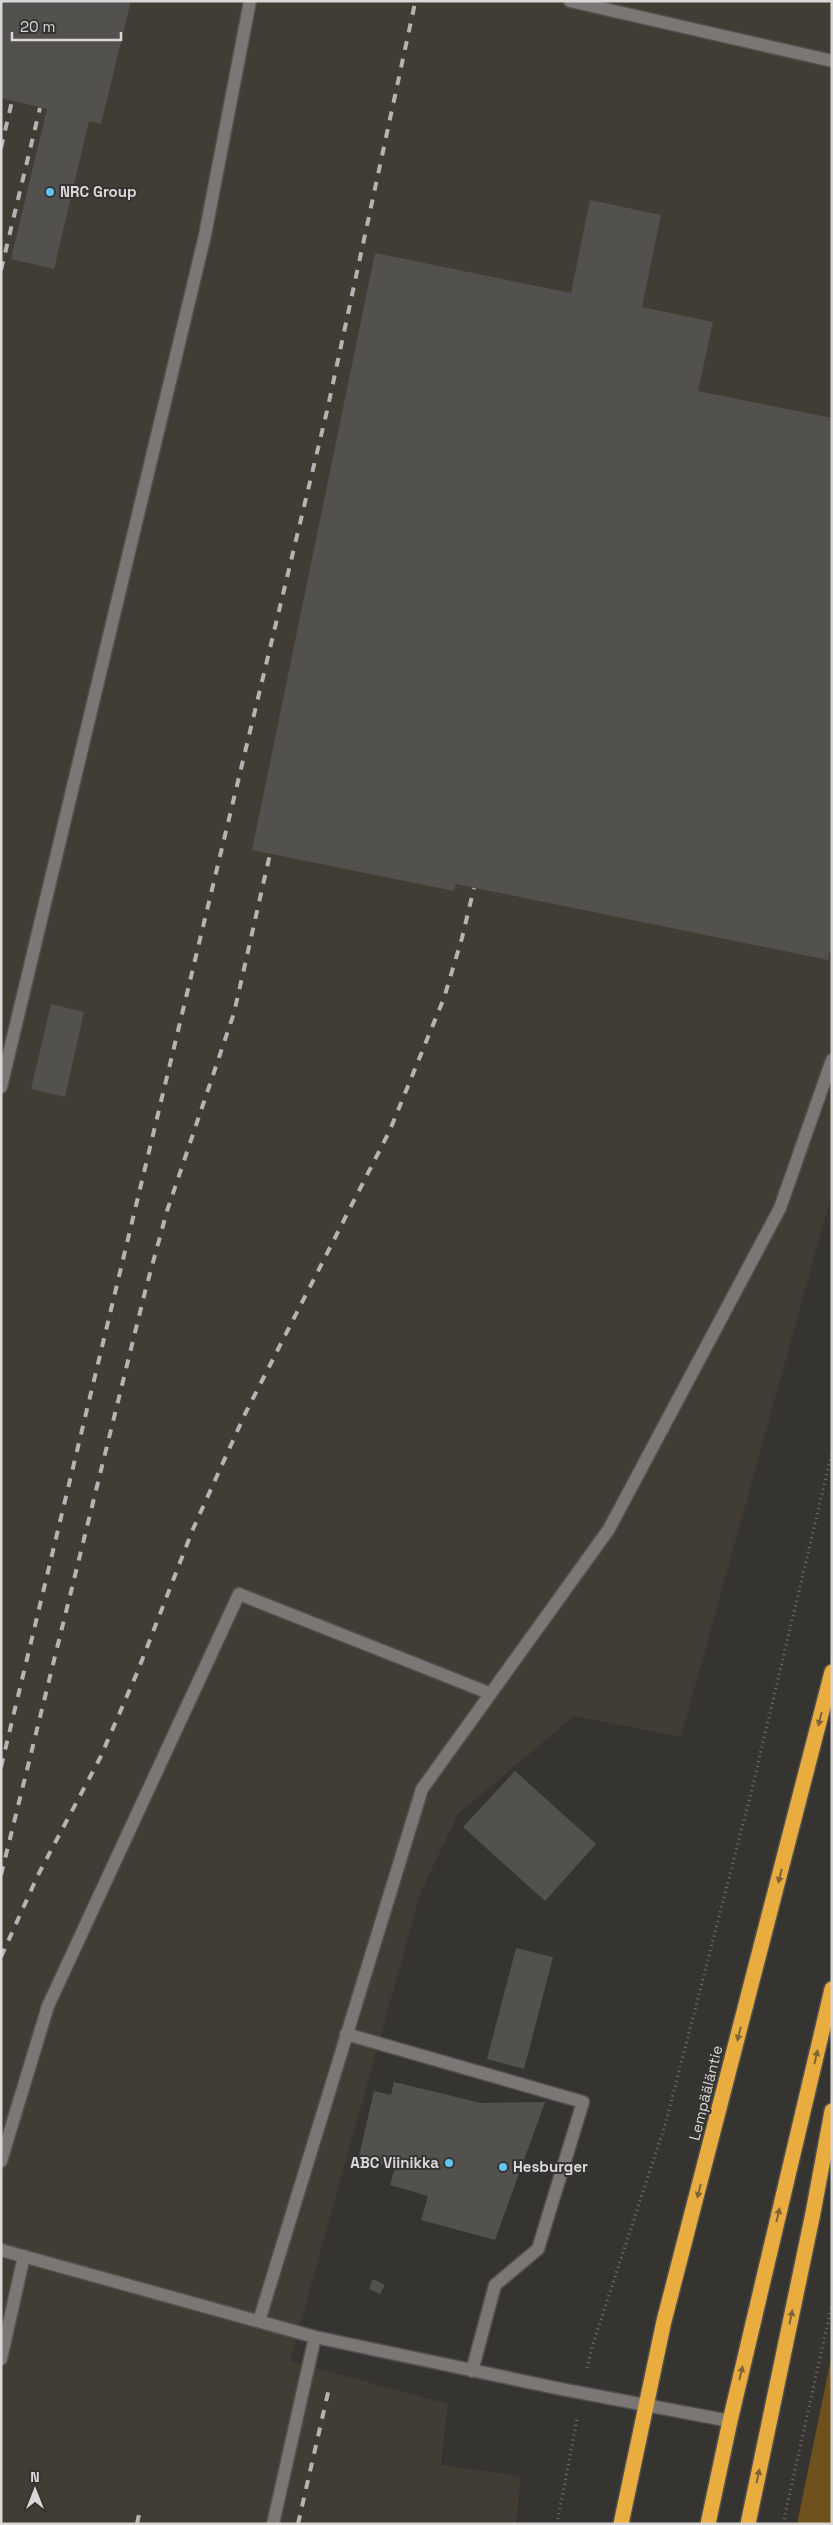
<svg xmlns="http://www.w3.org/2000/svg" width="833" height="2525" viewBox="0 0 833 2525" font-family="'Space Grotesk',sans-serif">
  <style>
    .built { fill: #413c34 }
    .green { fill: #6e511d }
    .building { fill: #53514e }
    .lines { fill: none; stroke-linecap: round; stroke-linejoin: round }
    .minor-casing { stroke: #52504e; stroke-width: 15 }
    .highway-casing { stroke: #52504e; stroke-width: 18 }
    .path { stroke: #757471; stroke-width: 3; stroke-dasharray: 1 4; stroke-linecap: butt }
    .minor { stroke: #7a7774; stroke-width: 12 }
    .highway { stroke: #e9ac3f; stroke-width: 15 }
    .rail { stroke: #b5b4b2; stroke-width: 4; stroke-dasharray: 9 9; stroke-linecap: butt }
    .oneway { fill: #7e6437 }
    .poi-dot { fill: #64c5ee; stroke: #363431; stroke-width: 2 }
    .labels { text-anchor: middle; stroke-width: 4; stroke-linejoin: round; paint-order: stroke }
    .poi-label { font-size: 15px; font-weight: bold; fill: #d9d8d6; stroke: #363431; text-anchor: start }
    .street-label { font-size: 15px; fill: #d9d8d6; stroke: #363431 }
  </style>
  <rect width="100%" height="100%" fill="#363431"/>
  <path class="built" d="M1 1H832V1193L681 1737 574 1716 459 1813 421 1891 290 2361 448 2404 441 2465 521 2476 516 2524H1Z"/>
  <path class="green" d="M832 2354V2524H797Z"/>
  <path class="building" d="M1 1H131L101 124 89 121 54 269 11 259 47 109 1 98Z
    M590 200 661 215 642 307 713 322 698 391 832 418V940L828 960 456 884 454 891 252 850 375 253 571 293Z
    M51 1004 84 1012 65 1097 31 1089Z
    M515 1771 596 1844 545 1901 463 1827Z
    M516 1948 553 1957 524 2069 487 2059Z
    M394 2082 481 2103 545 2102 495 2240 421 2220 428 2196 390 2185 395 2167 358 2160 374 2091 391 2095Z
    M373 2279 385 2285 380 2294 369 2289Z"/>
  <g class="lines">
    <g class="minor-casing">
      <path id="minor" d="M570 1 832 61
        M1 1087 205 235 250 1
        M346 2034 583 2102 538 2249 495 2285 472 2371
        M1 2161 48 2006 239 1594 489 1693
        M1 2250 315 2337 561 2389 730 2421
        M259 2321 422 1789 609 1529 780 1208 832 1060
        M1 2359 24 2256
        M273 2524 315 2337"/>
    </g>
    <g class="highway-casing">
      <path id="highway" d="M621 2524 664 2321 832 1672
        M708 2524 730 2421 832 1989
        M748 2524 813 2213 832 2111"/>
    </g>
    <path class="path" d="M587 2368 593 2344 666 2122 752 1789 832 1452
      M557 2524 577 2419
      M783 2524 832 2304"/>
    <use href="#minor" class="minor"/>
    <use href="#highway" class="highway"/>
    <path class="rail" d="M1 148 12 101
      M1 270 40 108
      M1 1767 327 411 415 3
      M1 1875 146 1288 167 1211 234 1013 270 854
      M1 1957 38 1875 100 1758 137 1673 193 1529 245 1414 390 1130 444 998 462 938 474 888
      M137 2524 140 2510
      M298 2524 330 2384"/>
  </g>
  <defs><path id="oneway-solid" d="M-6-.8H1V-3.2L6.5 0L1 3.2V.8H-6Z" transform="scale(1.25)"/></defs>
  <g class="oneway">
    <use href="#oneway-solid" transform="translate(820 1719) rotate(104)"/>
    <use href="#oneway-solid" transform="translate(780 1876) rotate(104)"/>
    <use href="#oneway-solid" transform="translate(739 2034) rotate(104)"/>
    <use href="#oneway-solid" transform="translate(816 2057) rotate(-77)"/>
    <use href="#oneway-solid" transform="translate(699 2191) rotate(104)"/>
    <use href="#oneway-solid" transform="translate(778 2215) rotate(-77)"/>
    <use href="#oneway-solid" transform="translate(791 2317) rotate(-78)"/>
    <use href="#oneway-solid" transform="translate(741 2373) rotate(-77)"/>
    <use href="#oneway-solid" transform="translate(758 2476) rotate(-78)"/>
  </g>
  <g class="poi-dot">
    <circle cx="50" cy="192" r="5"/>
    <circle cx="449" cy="2163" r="5"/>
    <circle cx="503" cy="2167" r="5"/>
  </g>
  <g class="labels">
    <g class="poi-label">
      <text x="60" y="197">NRC Group</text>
      <text x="439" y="2168" text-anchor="end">ABC Viinikka</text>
      <text x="513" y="2172">Hesburger</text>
    </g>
    <g class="street-label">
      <text transform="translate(706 2093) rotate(-76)" y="5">Lempääläntie</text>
    </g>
  </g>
  <rect width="833" height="2525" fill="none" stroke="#d9d8d6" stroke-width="5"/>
  <g transform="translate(35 2490)" stroke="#363431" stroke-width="4" paint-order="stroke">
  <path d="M0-4L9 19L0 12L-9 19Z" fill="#d9d8d6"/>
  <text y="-8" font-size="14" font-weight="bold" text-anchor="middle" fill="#d9d8d6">N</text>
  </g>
  <path d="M12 32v8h109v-8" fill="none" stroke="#d9d8d6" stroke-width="2.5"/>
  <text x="20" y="32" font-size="15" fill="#d9d8d6" stroke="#363431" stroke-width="4" paint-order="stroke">20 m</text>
</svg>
